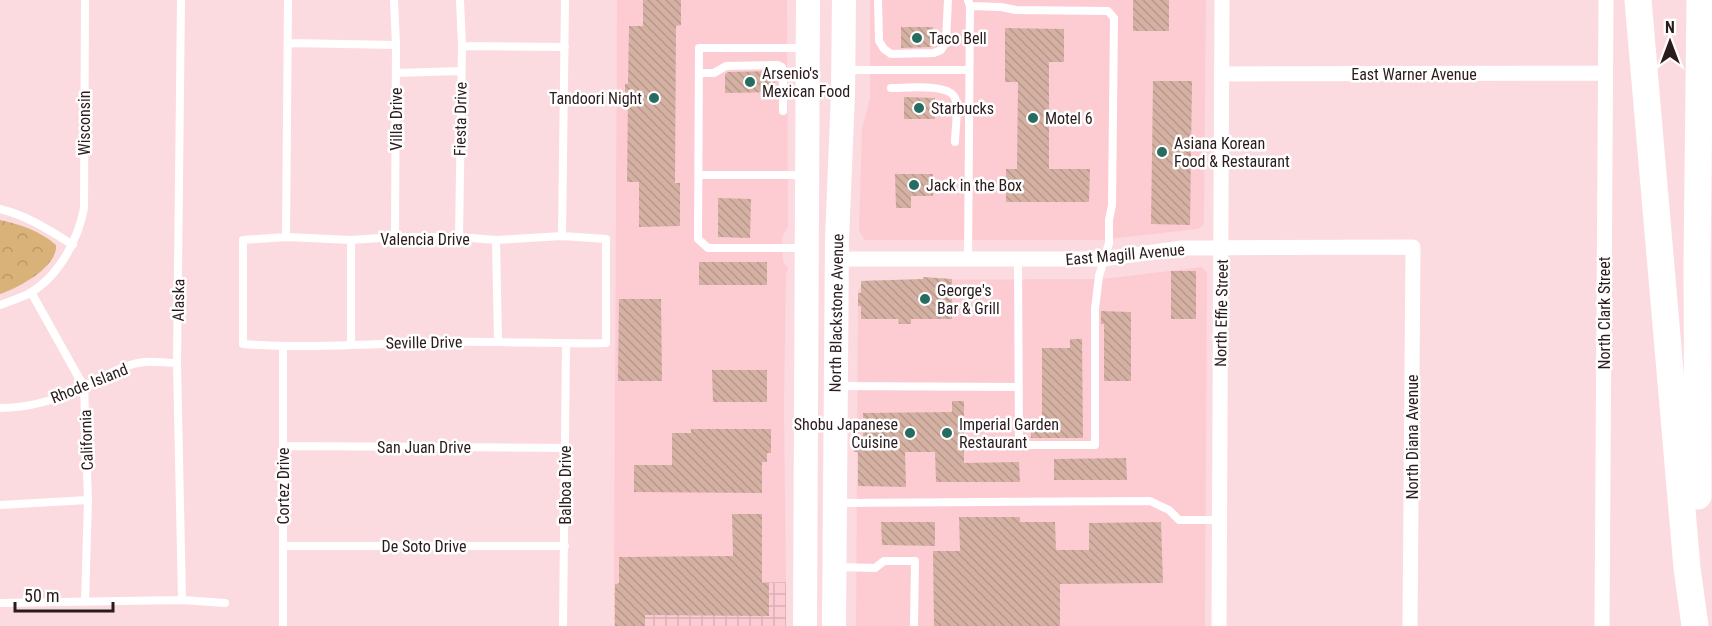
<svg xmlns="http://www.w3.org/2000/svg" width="1712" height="626" viewBox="0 0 1712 626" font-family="'Roboto Condensed',sans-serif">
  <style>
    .built { fill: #fdccd3 }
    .industrial { fill: url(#industrial-grid) }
    .park { fill: url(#park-crowns) }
    .building { fill: url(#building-back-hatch) }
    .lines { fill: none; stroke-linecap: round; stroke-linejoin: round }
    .service { stroke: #fff; stroke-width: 8 }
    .minor { stroke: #fff; stroke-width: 15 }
    .primary { stroke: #fff; stroke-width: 24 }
    .motorway { stroke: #fff; stroke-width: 27 }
    .poi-dot { fill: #266c61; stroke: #fff; stroke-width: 2 }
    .labels { text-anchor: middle; stroke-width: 5; stroke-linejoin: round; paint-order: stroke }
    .poi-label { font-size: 16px; fill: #2a1b1d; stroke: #fff; text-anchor: start }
    .street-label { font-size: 16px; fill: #2a1b1d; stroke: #fff }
  </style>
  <defs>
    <pattern id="industrial-grid" width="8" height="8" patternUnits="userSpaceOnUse" patternTransform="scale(1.5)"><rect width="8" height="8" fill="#fdccd3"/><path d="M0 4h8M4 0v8" fill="none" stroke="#d9afb5"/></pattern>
    <pattern id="park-crowns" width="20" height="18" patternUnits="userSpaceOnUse" patternTransform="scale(1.5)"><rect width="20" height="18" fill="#d8b279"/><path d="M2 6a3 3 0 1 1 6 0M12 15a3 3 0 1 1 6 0" fill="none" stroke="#ba9868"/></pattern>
    <pattern id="building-back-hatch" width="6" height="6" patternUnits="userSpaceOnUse" patternTransform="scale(1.5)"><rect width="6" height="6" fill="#d5b1a3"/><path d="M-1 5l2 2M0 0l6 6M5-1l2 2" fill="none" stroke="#b7988c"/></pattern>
  </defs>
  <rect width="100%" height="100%" fill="#fcdbe0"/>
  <path class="built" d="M617 0H787L788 227 782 237 783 261 788 268 786 276 784 404 786 582 614 583Z
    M870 0H1206L1204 225 1198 229 1100 240H864L859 230 862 129 870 98Z
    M1202 267 1207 272 1205 626H856L858 290 868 280 1103 279Z"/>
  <path class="industrial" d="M786 582V626H614V583Z"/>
  <path class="park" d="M0 220C20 224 40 231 56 245 58 267 18 288 0 294Z"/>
  <path class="building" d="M643 0H681V25L676 26 675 183H680V226L639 227V182H627L628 95H625V84H628L629 26H643Z
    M1133 0H1169V31H1133Z
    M901 27H933V47L901 48Z
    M1005 28 1064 29V62H1049V169H1090L1089 202H1006V169H1017L1018 82H1005Z
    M775 71V92L725 93V74L728 72Z
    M1153 81H1192L1190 225 1151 224Z
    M904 97 935 98V119H904Z
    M895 174H933V196H911V208H896Z
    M718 198 751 199 750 238 718 237Z
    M699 262H767V285H699Z
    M1171 271H1196V319H1171Z
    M923 277 952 279V319H911V324H899L898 319H861V306H858V293H861V281L923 279Z
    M619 299H661L662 381H618Z
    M1101 311 1131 312V381H1104V324H1101Z
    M1070 339H1082L1083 438H1031V425H1042V348H1070Z
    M712 370H767V402H713Z
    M952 401H964V463L1019 462 1020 482H936L935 452H905L906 487 858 486V452H854V441H863V413L952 412Z
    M691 429H771V453H767V462H762V493L634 492V465H672V433H691Z
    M1126 458 1127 480H1054V459Z
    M732 514H762V583H769V616L645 615V626H615V584H619V557L733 556Z
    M959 517H1020V522H1055L1056 550H1089V523L1161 522 1163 583 1060 584V626H934L933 551H960Z
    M881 522H935V546L882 545Z"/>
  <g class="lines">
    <path class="service" d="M181 0 177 363 182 600
      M394 0 396 45 395 237
      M878 0 879 41 884 49 891 54 934 53 941 50 946 42 948 0
      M970 6 1001 7 1016 10 1108 11 1114 18 1112 205 1109 220V243L1099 276 1095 309V445H1019L1018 260
      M289 43 396 45
      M462 46 565 47
      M803 48H699L698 239 708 248H804
      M845 70H969
      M396 73 460 71
      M699 73H714L726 66 778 65 782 67 783 71V111
      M891 88C906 88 949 83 955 98 959 108 955 131 955 142
      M699 175H805
      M0 209C28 216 49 230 73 245
      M562 236 606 239V343C552 344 499 341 445 342 378 343 310 349 243 344V240L286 237 351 240 395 237H459L496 240Z
      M562 236 565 0
      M286 237 288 0
      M459 237 462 46 460 0
      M351 240V344
      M496 240 498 341
      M968 260 970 6 968 0
      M31 292 84 387 88 500 85 602
      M0 305C10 301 21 298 30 293 59 276 78 240 84 208L85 0
      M283 347V626
      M840 386 1019 387
      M0 408C29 408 59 399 85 386 105 377 122 364 145 362 155 361 167 363 177 363
      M283 446 565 448
      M839 503 1150 501 1169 510 1179 520H1219
      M0 505 88 500
      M283 546H565
      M838 567 875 568 884 561H915L914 626
      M0 603 182 600 225 603
      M563 626 566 344"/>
    <path class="minor" d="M1222 74 1605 73
      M837 259H1103L1182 248 1413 247 1410 626
      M1219 626 1222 0
      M1602 626 1606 0"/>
    <path class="primary" d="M805 626 808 0
      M834 626 837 240 843 93 844 0"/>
    <path class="motorway" d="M1638 0 1687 568 1695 626
      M1698 496 1697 266 1700 0"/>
  </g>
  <g class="poi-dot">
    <circle cx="917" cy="38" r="6"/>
    <circle cx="750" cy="82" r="6"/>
    <circle cx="654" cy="98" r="6"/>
    <circle cx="919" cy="108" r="6"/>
    <circle cx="1033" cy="118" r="6"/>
    <circle cx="1162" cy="152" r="6"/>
    <circle cx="914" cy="185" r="6"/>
    <circle cx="925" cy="299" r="6"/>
    <circle cx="910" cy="433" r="6"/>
    <circle cx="947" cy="433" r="6"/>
  </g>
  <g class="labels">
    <g class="poi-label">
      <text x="929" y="44">Taco Bell</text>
      <text x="762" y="79">Arsenio's<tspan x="762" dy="18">Mexican Food</tspan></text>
      <text x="642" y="104" text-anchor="end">Tandoori Night</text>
      <text x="931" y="114">Starbucks</text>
      <text x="1045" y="124">Motel 6</text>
      <text x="1174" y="149">Asiana Korean<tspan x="1174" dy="18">Food &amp; Restaurant</tspan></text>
      <text x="926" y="191">Jack in the Box</text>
      <text x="937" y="296">George's<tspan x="937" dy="18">Bar &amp; Grill</tspan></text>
      <text x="898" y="430" text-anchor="end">Shobu Japanese<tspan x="898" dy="18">Cuisine</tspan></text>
      <text x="959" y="430">Imperial Garden<tspan x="959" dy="18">Restaurant</tspan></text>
    </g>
    <g class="street-label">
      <text x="1414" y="80">East Warner Avenue</text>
      <text transform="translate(396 119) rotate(-90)" y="6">Villa Drive</text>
      <text transform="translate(460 119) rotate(-89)" y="6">Fiesta Drive</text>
      <text transform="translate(84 123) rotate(-90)" y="6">Wisconsin</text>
      <text x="425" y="245">Valencia Drive</text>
      <text transform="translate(1125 254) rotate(-5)" y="6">East Magill Avenue</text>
      <text transform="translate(178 300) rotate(-89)" y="6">Alaska</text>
      <text transform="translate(836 313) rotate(-89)" y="6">North Blackstone Avenue</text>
      <text transform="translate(1221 313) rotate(-89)" y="6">North Effie Street</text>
      <text transform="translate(1604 313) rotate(-90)" y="6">North Clark Street</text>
      <text transform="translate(424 342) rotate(-1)" y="6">Seville Drive</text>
      <text transform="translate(89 383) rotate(-22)" y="6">Rhode Island</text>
      <text transform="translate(1412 437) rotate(-90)" y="6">North Diana Avenue</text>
      <text transform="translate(86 440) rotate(-92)" y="6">California</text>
      <text x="424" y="453">San Juan Drive</text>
      <text transform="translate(565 485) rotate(-90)" y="6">Balboa Drive</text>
      <text transform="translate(283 486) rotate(-90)" y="6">Cortez Drive</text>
      <text x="424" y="552">De Soto Drive</text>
    </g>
  </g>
  <g transform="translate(1670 42)" stroke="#ffffff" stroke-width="4.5" paint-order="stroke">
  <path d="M0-4.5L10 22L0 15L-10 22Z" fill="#2a1b1d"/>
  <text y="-9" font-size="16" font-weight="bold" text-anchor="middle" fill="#2a1b1d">N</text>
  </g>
  <path d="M15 602v9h98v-9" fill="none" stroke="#2a1b1d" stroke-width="3"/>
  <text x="24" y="602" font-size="18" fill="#2a1b1d" stroke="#ffffff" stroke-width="4.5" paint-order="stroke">50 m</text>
</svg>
